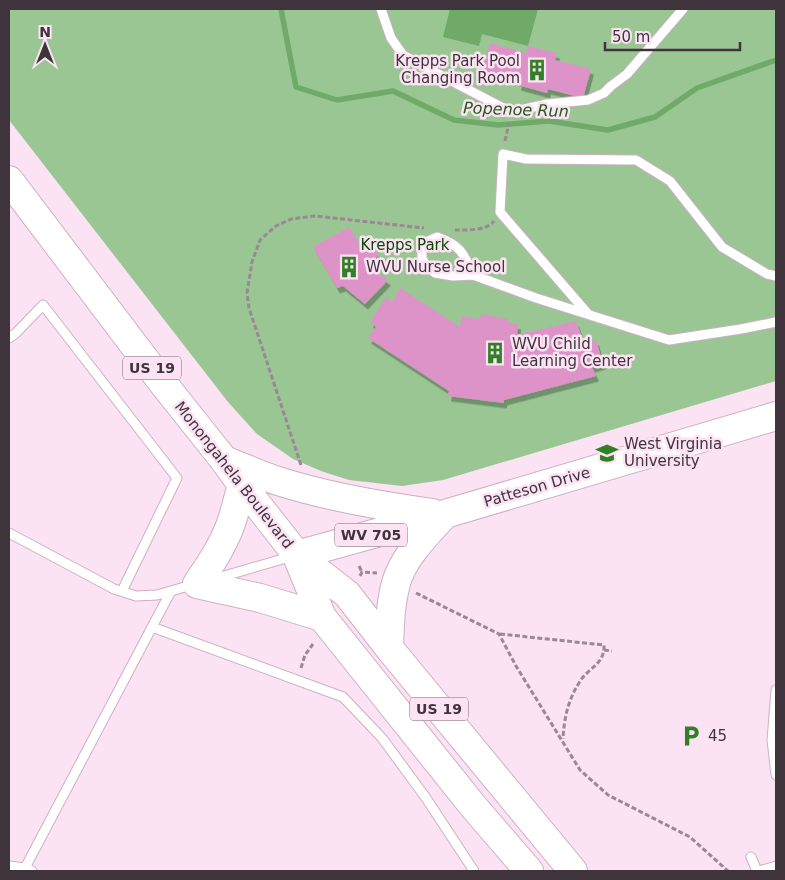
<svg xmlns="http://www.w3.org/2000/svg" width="785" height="880" viewBox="0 0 785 880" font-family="'DejaVu Sans',sans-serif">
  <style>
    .green { fill: #9ac694 }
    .water { fill: #70aa68 }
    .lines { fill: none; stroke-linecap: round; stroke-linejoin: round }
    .stream { stroke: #70aa68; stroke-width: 5.5 }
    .building { fill: #de93c8; filter: url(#shadow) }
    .lane-casing { stroke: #cdb0c4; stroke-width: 11 }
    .primary-casing { stroke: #cdb0c4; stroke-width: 30 }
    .path { stroke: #9a8894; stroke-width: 3; stroke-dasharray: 5 2.5; stroke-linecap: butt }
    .lane { stroke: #fff; stroke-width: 9 }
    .primary { stroke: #fff; stroke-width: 28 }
    .labels { text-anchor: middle; stroke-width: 5; stroke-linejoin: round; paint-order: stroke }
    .shield { fill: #fbe3f3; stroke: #786873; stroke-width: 1 }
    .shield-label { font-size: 14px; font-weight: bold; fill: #40343c }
    .poi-label { font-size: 15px; fill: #40343c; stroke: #fbe3f3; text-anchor: start }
    .park-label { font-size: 15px; fill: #094701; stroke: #fbe3f3 }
    .street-label { font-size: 15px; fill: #40343c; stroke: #fbe3f3 }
    .water-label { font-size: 16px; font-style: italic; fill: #205a19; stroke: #fbe3f3 }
  </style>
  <defs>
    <filter id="shadow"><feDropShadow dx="3" dy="5.5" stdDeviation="0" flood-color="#0004"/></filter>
  </defs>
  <rect width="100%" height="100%" fill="#fbe3f3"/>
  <path class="green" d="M9 9H776V381L443 480 402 486 349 480 321 471 293 459 257 434 228 402 9 120Z"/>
  <path class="water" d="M450 9H538L528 46 482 34 479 46 443 37Z"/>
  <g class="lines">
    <path class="stream" d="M281 9 296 87 337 100 393 91 454 120 498 125 549 121 608 130 655 117 697 88 776 60"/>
  </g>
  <path class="building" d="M490 43 527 53 528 46 557 53 555 60 591 69 583 98 548 89 547 93 518 85 519 81 482 71Z
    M349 227 363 249 372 245 379 256 370 261 374 265 371 268 388 280 365 304 343 286 337 288 313 247Z
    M400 288 460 327 462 316 480 319 481 314 508 319 507 322 518 324 517 335 576 321 584 343 596 340 603 364 592 367 596 376 504 400V403L448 396 449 391 368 338 376 327 370 322 386 297 392 302Z"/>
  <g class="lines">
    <g class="lane-casing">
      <path id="lane" d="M381 9 391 38 403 55 421 65 511 112 547 104 588 100 604 93 611 86 627 74 683 9
        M473 275C464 253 460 245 437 237L428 241 422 248V258L426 266 435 273 453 276 473 275 536 298 669 340 741 329 776 322
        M588 314 500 212 503 154 526 159 636 160 670 181 722 247 767 274 776 276
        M9 338 16 333 43 305 177 478 122 591
        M9 533 114 589 136 596 157 595 195 584
        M214 579 293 556
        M152 627 343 697 382 738 426 798 474 871
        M776 690 772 740 776 775
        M751 857 757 871
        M9 866 25 868 32 871
        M25 868 171 591
        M759 871 776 866"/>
    </g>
    <g class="primary-casing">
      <path id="primary" d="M9 180 162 382 224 460 242 485 297 555 347 594 389 648 573 871
        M224 460C242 467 260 475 278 481 328 497 381 506 433 513
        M242 485C238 498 235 513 230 526 222 547 210 565 197 584L260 598 322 617
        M297 555 445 514 776 416
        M297 556 322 617 473 806 529 871
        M389 648C390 626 390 605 396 583 404 556 426 535 445 514"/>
    </g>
    <path class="path" d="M505 141 509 123
      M455 230C466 230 487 231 494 221
      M301 465 249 308 247 293 252 262 260 240 276 226 291 219 315 216 424 228
      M359 566 362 572
      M360 576 362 572 377 573
      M416 593 499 634 516 666 580 770 608 795 690 837 728 871
      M500 634 604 645C605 665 587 668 579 683 568 700 564 719 563 739
      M604 650 612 651
      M301 668 305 655 313 644"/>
    <use href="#lane" class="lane"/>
    <use href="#primary" class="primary"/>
  </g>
  <defs>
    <g id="building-bare" transform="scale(1.725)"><path d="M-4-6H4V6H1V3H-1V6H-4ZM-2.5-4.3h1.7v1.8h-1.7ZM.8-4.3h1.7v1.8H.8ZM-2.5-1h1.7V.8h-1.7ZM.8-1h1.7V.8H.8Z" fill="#327f28" stroke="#fbe3f3" stroke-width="2.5" paint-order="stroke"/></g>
    <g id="university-bare" transform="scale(1.725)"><path d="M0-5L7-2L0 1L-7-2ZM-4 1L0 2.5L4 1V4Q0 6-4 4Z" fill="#327f28" stroke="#fbe3f3" stroke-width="2.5" paint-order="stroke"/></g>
    <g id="parking-bare" transform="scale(1.725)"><path d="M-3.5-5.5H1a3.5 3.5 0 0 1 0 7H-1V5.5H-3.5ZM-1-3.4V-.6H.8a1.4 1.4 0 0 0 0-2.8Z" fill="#327f28" stroke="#fbe3f3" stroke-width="2.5" paint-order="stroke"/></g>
  </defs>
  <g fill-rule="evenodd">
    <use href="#building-bare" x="537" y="70"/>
    <use href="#building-bare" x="349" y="267"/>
    <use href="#building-bare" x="495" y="353"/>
    <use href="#university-bare" x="607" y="453"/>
    <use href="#parking-bare" x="691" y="736"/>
  </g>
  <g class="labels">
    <g class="shield">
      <rect x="123" y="356.5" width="58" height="23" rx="4"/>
      <rect x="335" y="523.5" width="72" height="23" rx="4"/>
      <rect x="410" y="697.5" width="58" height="23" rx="4"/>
    </g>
    <g class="shield-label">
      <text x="152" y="373">US 19</text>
      <text x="371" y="540">WV 705</text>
      <text x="439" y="714">US 19</text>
    </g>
    <g class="poi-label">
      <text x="520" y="66" text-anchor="end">Krepps Park Pool<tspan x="520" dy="17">Changing Room</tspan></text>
      <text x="366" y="272">WVU Nurse School</text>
      <text x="512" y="349">WVU Child<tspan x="512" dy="17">Learning Center</tspan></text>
      <text x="624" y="449">West Virginia<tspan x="624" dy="17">University</tspan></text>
      <text x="708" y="741">45</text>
    </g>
    <g class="park-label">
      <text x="405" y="250">Krepps Park</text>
    </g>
    <g class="street-label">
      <text transform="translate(234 475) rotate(52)" y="5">Monongahela Boulevard</text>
      <text transform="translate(537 487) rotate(-16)" y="5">Patteson Drive</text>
    </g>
    <g class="water-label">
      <text transform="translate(516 109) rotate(2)" y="6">Popenoe Run</text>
    </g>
  </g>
  <rect width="785" height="880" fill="none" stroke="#40343c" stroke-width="20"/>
  <g transform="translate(45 45)" stroke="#fbe3f3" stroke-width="4" paint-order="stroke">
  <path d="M0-4L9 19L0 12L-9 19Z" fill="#40343c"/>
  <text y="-8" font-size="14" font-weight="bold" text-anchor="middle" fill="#40343c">N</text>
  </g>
  <path d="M605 42v8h135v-8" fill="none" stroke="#40343c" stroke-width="2.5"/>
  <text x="612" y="42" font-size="15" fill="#40343c" stroke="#fbe3f3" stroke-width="4" paint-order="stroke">50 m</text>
</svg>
